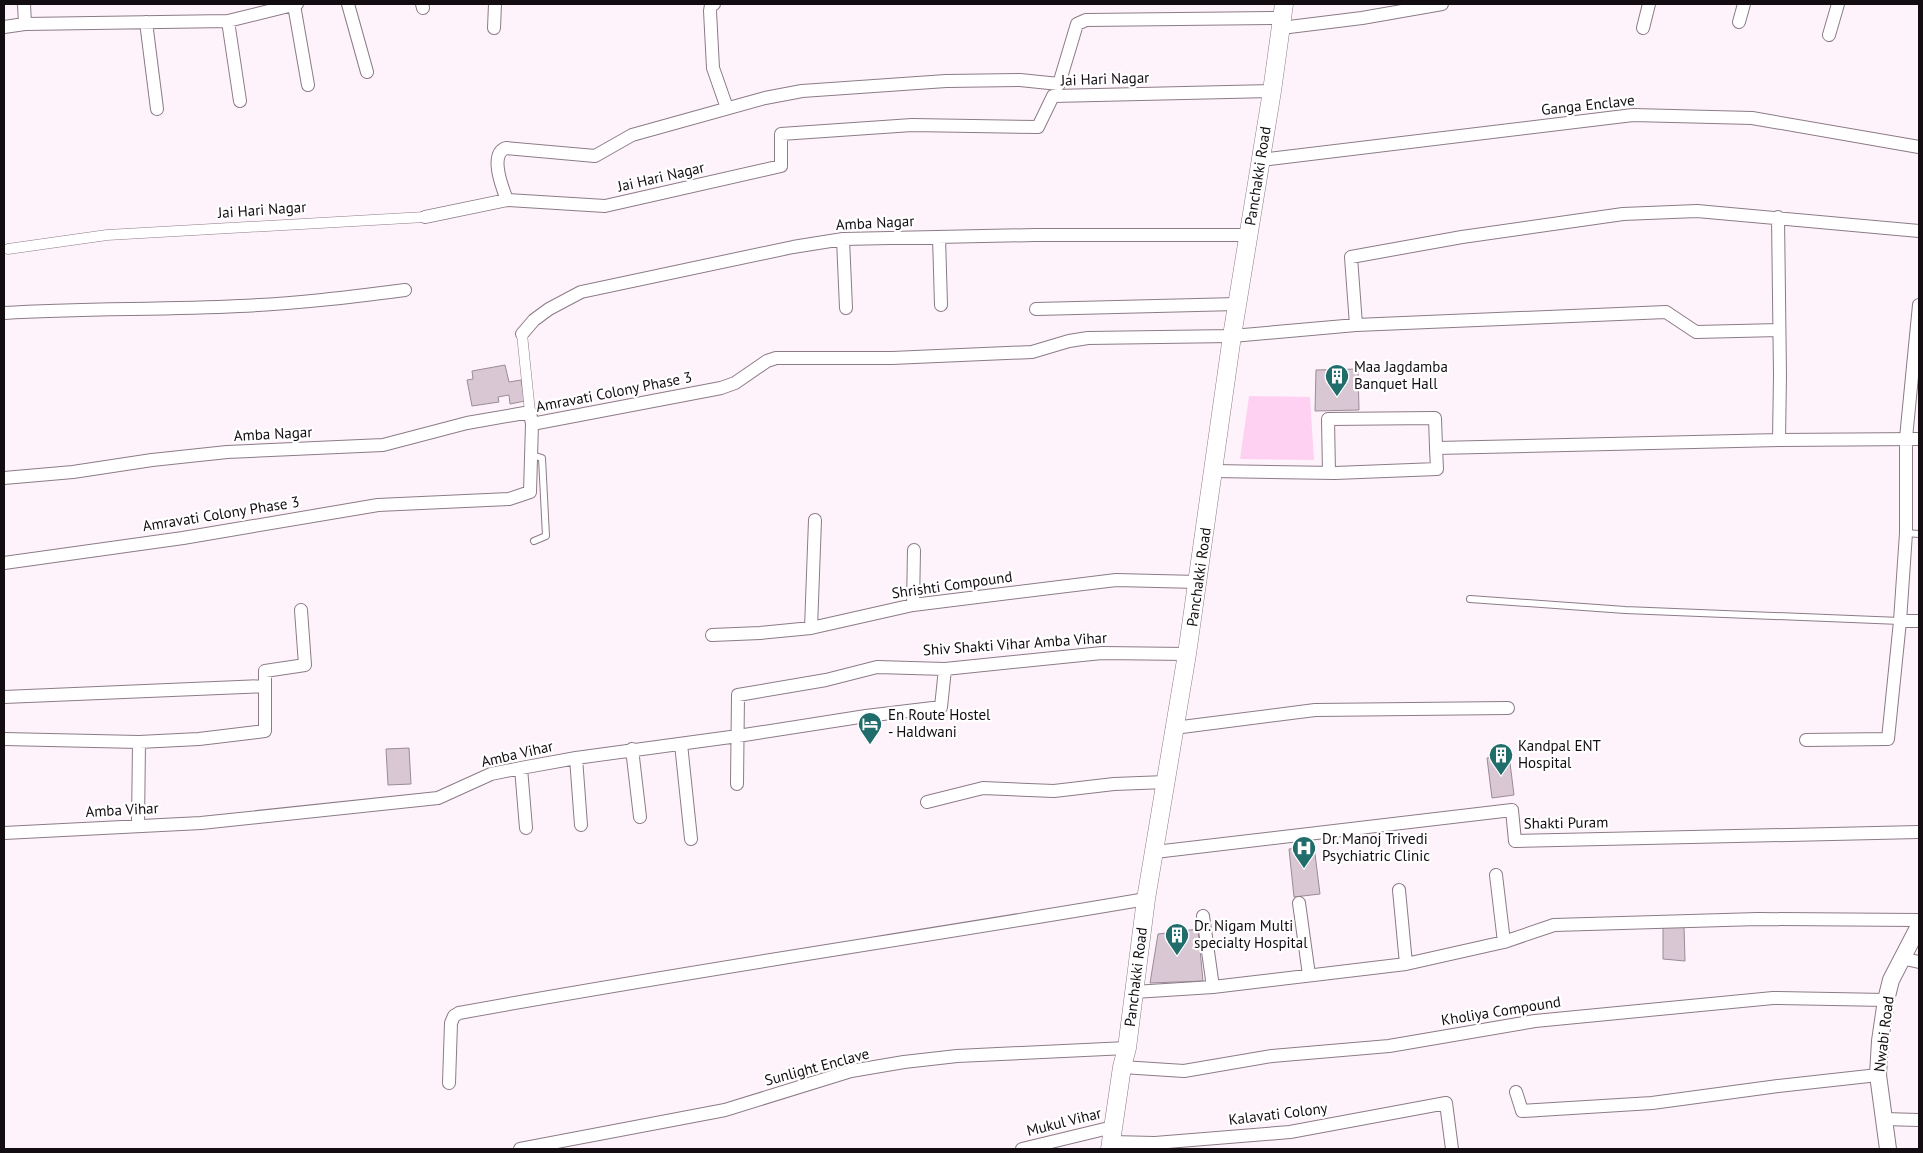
<svg xmlns="http://www.w3.org/2000/svg" width="1923" height="1153" viewBox="0 0 1923 1153" font-family="'PT Sans',sans-serif">
  <style>
    .green { fill: #fed1f3 }
    .building { fill: #d9c7d4; stroke: #9b8a97 }
    .lines { fill: none; stroke-linecap: round; stroke-linejoin: round }
    .service-casing { stroke: #8c7b87; stroke-width: 8 }
    .pedestrian-casing { stroke: #8c7b87; stroke-width: 11 }
    .minor-casing { stroke: #8c7b87; stroke-width: 14 }
    .tertiary-casing { stroke: #8c7b87; stroke-width: 18 }
    .secondary-casing { stroke: #8c7b87; stroke-width: 19 }
    .service { stroke: #fff; stroke-width: 6 }
    .pedestrian { stroke: #fff; stroke-width: 10 }
    .minor { stroke: #fff; stroke-width: 12 }
    .tertiary { stroke: #fff; stroke-width: 16 }
    .secondary { stroke: #fff; stroke-width: 18 }
    .labels { text-anchor: middle; stroke-width: 4.5; stroke-linejoin: round; paint-order: stroke }
    .street-label { font-size: 15px; fill: #130d11; stroke: #fff }
    .poi-label { font-size: 15px; fill: #130d11; stroke: #fff; text-anchor: start }
  </style>
  <rect width="100%" height="100%" fill="#fff3fb"/>
  <path class="green" d="M1249 396 1310 397 1314 460 1240 459Z"/>
  <path class="building" d="M505 365 509 382 521 380 525 401 510 404 509 395 498 397 499 402 472 406 467 380 473 379 472 371Z
    M1358 369 1359 410 1315 411 1316 370Z
    M409 748 411 784 388 785 386 749Z
    M1509 755 1514 795 1492 798 1487 758Z
    M1314 846 1320 894 1294 897 1289 849Z
    M1663 926H1684L1685 961 1663 959Z
    M1198 929 1203 981 1150 983 1158 934Z"/>
  <g class="lines">
    <g class="service-casing">
      <path id="service" d="M532 455 542 458 546 536 534 541
        M1906 533 1919 534
        M1470 599 1625 610 1900 621"/>
    </g>
    <g class="pedestrian-casing">
      <path id="pedestrian" d="M8 249 107 235 425 217
        M522 334 530 412"/>
    </g>
    <g class="minor-casing">
      <path id="minor" d="M24 4 25 24
        M348 4 367 72
        M422 4 423 8
        M714 4 711 5 710 11 713 68 727 108
        M294 5 308 85
        M228 21 240 101
        M146 22 157 109
        M1739 22 1744 4
        M4 27 25 24 228 21 297 4
        M494 28 495 4
        M1281 28 1362 18 1442 4
        M1643 28 1649 4
        M1829 35 1838 4
        M1261 160 1633 115 1752 118 1919 147
        M507 200C502 187 489 154 506 148L595 156 632 135 765 98 802 91 946 81 1020 80 1059 84 1077 24 1086 20 1282 18
        M425 217 507 200 605 206 781 166V134L912 125 1038 127 1053 96 1272 91
        M1778 217 1780 375 1779 440
        M939 237 941 305
        M843 239 846 308
        M1036 309 1237 304
        M4 313C82 308 161 310 239 306 295 304 350 297 405 290
        M1356 325 1351 257 1462 237 1623 214 1697 211 1919 231
        M522 334 534 320 549 309 581 292 793 247 843 239 1035 235H1249
        M1214 471 1335 473 1437 469 1436 448 1779 440 1919 439
        M1329 473 1328 419 1435 418 1436 448
        M4 478 73 472 152 460 227 452 383 445 467 423 530 412 532 424
        M4 563 183 538 378 505 509 499 530 492 532 424 721 388 735 383 767 361 776 358H892L1032 352 1069 341 1088 338 1232 336 1356 325 1666 312 1696 332 1779 330
        M913 605 914 550
        M1900 621 1906 533V438L1919 305
        M811 628 815 520
        M712 635 760 633 811 628 913 605 1116 580 1198 582
        M4 697 265 686
        M1174 728 1315 710 1508 708
        M4 739 139 742 199 739 265 731V671L305 665 301 610
        M1806 740 1888 739 1900 621H1919
        M681 744 691 839
        M632 749 640 817
        M576 758 581 825
        M521 768 526 828
        M737 784 738 695 826 680 877 667 945 669 1102 653 1187 654
        M927 802 983 788 1054 791 1114 784 1166 782
        M138 825 139 742
        M4 833 201 823 438 798 491 774 521 768 576 758 738 736 866 716 941 707 945 669
        M1155 852 1512 810 1515 841 1919 832
        M1496 875 1504 942
        M1399 890 1406 964
        M1299 903 1309 975
        M1203 916 1213 987
        M1901 958 1919 962
        M1134 992 1213 987 1406 964 1504 942 1554 925 1758 919 1919 920
        M1122 1067 1184 1071 1272 1056 1389 1046 1535 1021 1773 998 1886 1000
        M449 1083 451 1023 454 1016 459 1013C687 971 917 938 1146 899
        M1516 1092 1522 1111 1652 1103 1778 1086 1878 1075
        M1884 1119 1919 1120
        M1111 1142 1155 1143 1290 1132 1446 1103 1452 1149
        M520 1149 725 1110 851 1071 904 1062 957 1056 1127 1048
        M1022 1149 1113 1127"/>
    </g>
    <g class="tertiary-casing">
      <path id="tertiary" d="M1888 1149 1878 1075 1880 1041 1886 1000 1891 980 1919 926"/>
    </g>
    <g class="secondary-casing">
      <path id="secondary" d="M1110 1149 1122 1067 1127 1048 1146 899 1187 654 1232 336 1272 91 1284 4"/>
    </g>
    <use href="#service" class="service"/>
    <use href="#pedestrian" class="pedestrian"/>
    <use href="#minor" class="minor"/>
    <use href="#tertiary" class="tertiary"/>
    <use href="#secondary" class="secondary"/>
  </g>
  <defs>
    <g id="building-pin" transform="scale(1.25)"><path d="M0 17L-7.5 6A9.5 9.5 0 1 1 7.5 6Z" fill="#216d6b" stroke="#fff"/><path d="M-4-6H4V6H1V3H-1V6H-4ZM-2.5-4.3h1.7v1.8h-1.7ZM.8-4.3h1.7v1.8H.8ZM-2.5-1h1.7V.8h-1.7ZM.8-1h1.7V.8H.8Z" fill="#fff"/></g>
    <g id="hotel-pin" transform="scale(1.25)"><path d="M0 17L-7.5 6A9.5 9.5 0 1 1 7.5 6Z" fill="#216d6b" stroke="#fff"/><path d="M-6-4.5h1.5V1H6V5H4.5V3h-9V5H-6ZM-4 0a1.8 1.8 0 1 1 3.6 0ZM.5 0V-2.5h3Q6-2.5 6 0Z" fill="#fff"/></g>
    <g id="hospital-pin" transform="scale(1.25)"><path d="M0 17L-7.5 6A9.5 9.5 0 1 1 7.5 6Z" fill="#216d6b" stroke="#fff"/><path d="M-5-5h3v3.5h4V-5h3V5h-3V1.5h-4V5h-3Z" fill="#fff"/></g>
  </defs>
  <g fill-rule="evenodd">
    <use href="#building-pin" x="1337" y="376"/>
    <use href="#hotel-pin" x="870" y="724"/>
    <use href="#building-pin" x="1501" y="755"/>
    <use href="#hospital-pin" x="1304" y="848"/>
    <use href="#building-pin" x="1177" y="935"/>
  </g>
  <g class="labels">
    <g class="street-label">
      <text transform="translate(1105 79) rotate(-2)" y="5">Jai Hari Nagar</text>
      <text transform="translate(1588 105) rotate(-6)" y="5">Ganga Enclave</text>
      <text transform="translate(1258 176) rotate(-81)" y="5">Panchakki Road</text>
      <text transform="translate(661 177) rotate(-13)" y="5">Jai Hari Nagar</text>
      <text transform="translate(262 210) rotate(-4)" y="5">Jai Hari Nagar</text>
      <text transform="translate(875 223) rotate(-3)" y="5">Amba Nagar</text>
      <text transform="translate(614 392) rotate(-11)" y="5">Amravati Colony Phase 3</text>
      <text transform="translate(273 434) rotate(-3)" y="5">Amba Nagar</text>
      <text transform="translate(221 514) rotate(-9)" y="5">Amravati Colony Phase 3</text>
      <text transform="translate(1199 577) rotate(-82)" y="5">Panchakki Road</text>
      <text transform="translate(952 585) rotate(-8)" y="5">Shrishti Compound</text>
      <text transform="translate(1015 644) rotate(-4)" y="5">Shiv Shakti Vihar Amba Vihar</text>
      <text transform="translate(517 754) rotate(-13)" y="5">Amba Vihar</text>
      <text transform="translate(122 810) rotate(-3)" y="5">Amba Vihar</text>
      <text transform="translate(1566 823) rotate(-1)" y="5">Shakti Puram</text>
      <text transform="translate(1136 977) rotate(-83)" y="5">Panchakki Road</text>
      <text transform="translate(1501 1011) rotate(-9)" y="5">Kholiya Compound</text>
      <text transform="translate(1884 1034) rotate(-83)" y="5">Nwabi Road</text>
      <text transform="translate(817 1067) rotate(-15)" y="5">Sunlight Enclave</text>
      <text transform="translate(1278 1114) rotate(-7)" y="5">Kalavati Colony</text>
      <text transform="translate(1064 1122) rotate(-14)" y="5">Mukul Vihar</text>
    </g>
    <g class="poi-label">
      <text x="1354" y="372">Maa Jagdamba<tspan x="1354" dy="17">Banquet Hall</tspan></text>
      <text x="888" y="720">En Route Hostel<tspan x="888" dy="17">- Haldwani</tspan></text>
      <text x="1518" y="751">Kandpal ENT<tspan x="1518" dy="17">Hospital</tspan></text>
      <text x="1322" y="844">Dr. Manoj Trivedi<tspan x="1322" dy="17">Psychiatric Clinic</tspan></text>
      <text x="1194" y="931">Dr. Nigam Multi<tspan x="1194" dy="17">specialty Hospital</tspan></text>
    </g>
  </g>
  <rect width="1923" height="1153" fill="none" stroke="#130d11" stroke-width="10"/>
</svg>
